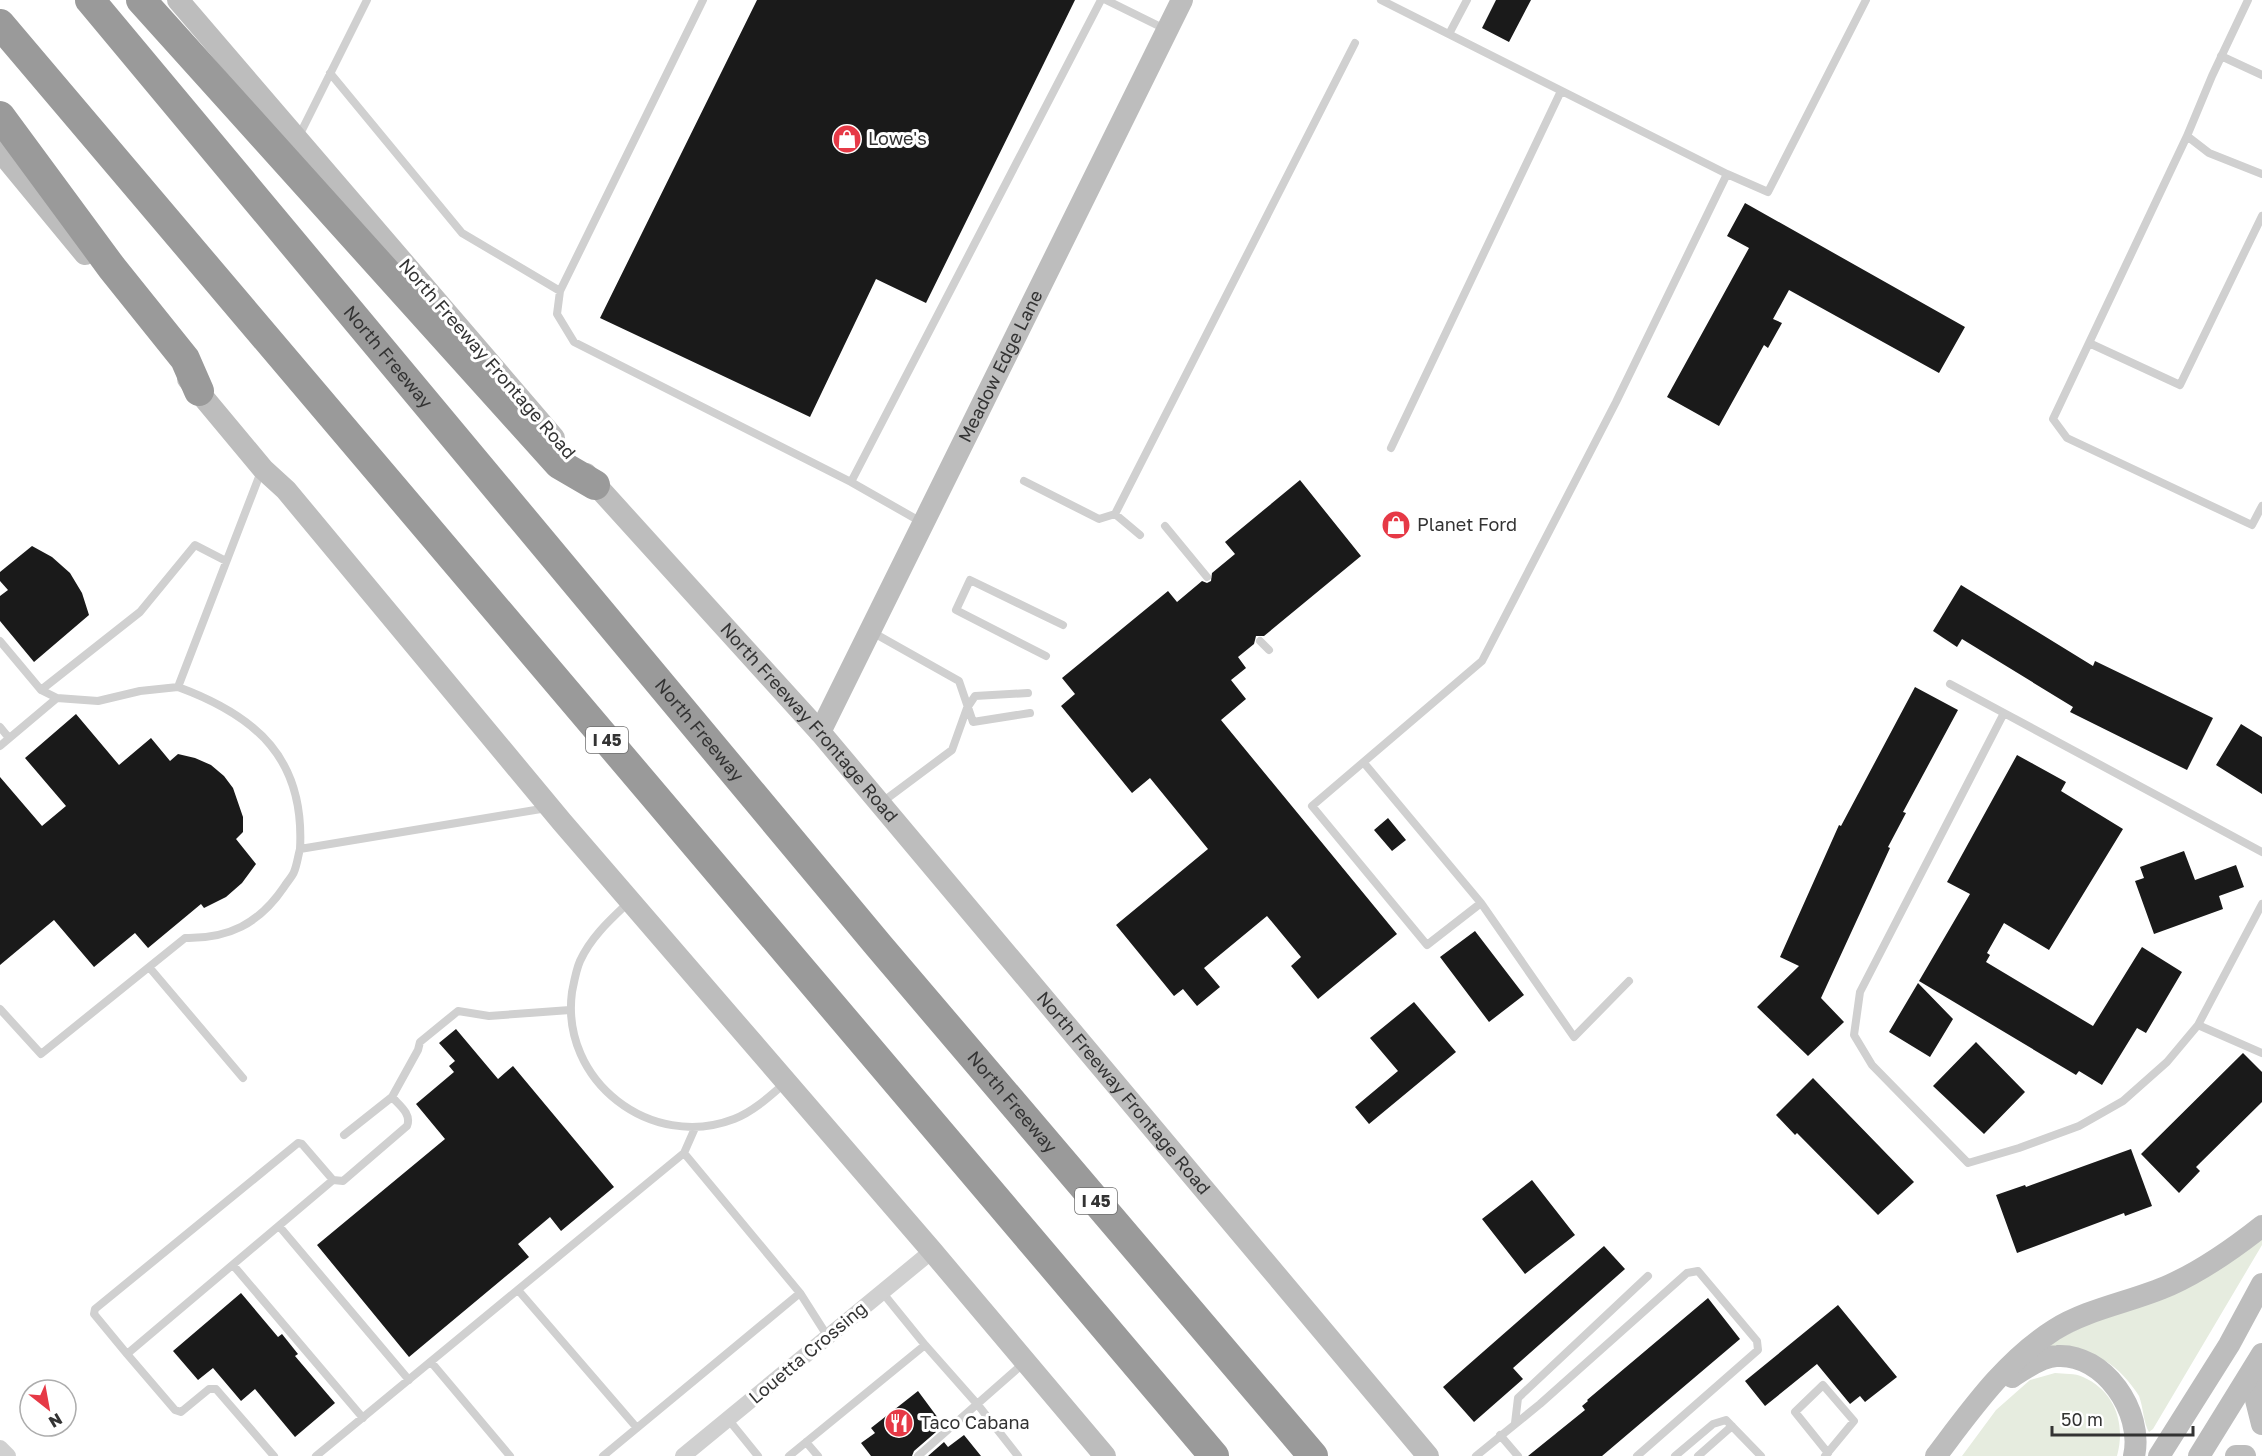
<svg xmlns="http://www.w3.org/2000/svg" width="2262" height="1456" viewBox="0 0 2262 1456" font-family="'Golos Text',sans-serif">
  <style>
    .green { fill: #e6ecdf }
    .building { fill: #1a1a1a }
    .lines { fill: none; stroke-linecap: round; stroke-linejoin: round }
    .lane { stroke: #d0d0d0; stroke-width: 8 }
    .street { stroke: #d0d0d0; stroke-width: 16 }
    .secondary { stroke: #bdbdbd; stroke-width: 22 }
    .highway { stroke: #9a9a9a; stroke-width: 30 }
    .labels { text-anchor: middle; stroke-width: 6; stroke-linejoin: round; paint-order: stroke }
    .shield { fill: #fff; stroke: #707070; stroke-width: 1.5 }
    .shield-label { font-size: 16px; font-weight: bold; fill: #333 }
    .poi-label { font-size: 18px; fill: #333; stroke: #fff; text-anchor: start }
    .street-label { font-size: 18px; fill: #333; stroke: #fff }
  </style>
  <rect width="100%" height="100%" fill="#fff"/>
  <path class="green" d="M2262 1236V1245L2153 1429 2149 1432C2144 1425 2143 1406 2139 1396 2136 1391 2132 1386 2128 1381 2105 1352 2079 1351 2045 1346Z
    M2055 1373C2064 1374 2075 1373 2083 1377 2115 1391 2126 1424 2117 1456H1962L1996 1410 2030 1380Z"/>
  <path class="building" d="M757 0H1075L926 303 876 279 810 417 600 318Z
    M1496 0H1531L1509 42 1482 28Z
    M1745 203 1965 327 1939 373 1789 290 1773 319 1782 323 1768 348 1764 345 1719 426 1667 397 1749 248 1727 236Z
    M1300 480 1361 556 1264 636H1256L1254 644 1238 657 1246 668 1231 680 1246 699 1221 720 1397 934 1318 999 1291 966 1301 957 1267 916 1204 968 1220 987 1197 1006 1183 989 1174 996 1116 925 1208 849 1150 778 1132 793 1061 706 1075 694 1062 678 1168 591 1177 602 1202 581 1207 583 1211 581 1212 573 1235 554 1225 542Z
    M32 546 52 557 70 573 82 593 89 615 34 662 0 621V596L8 590 0 581V572Z
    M1961 585 2093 666 2095 661 2213 718 2187 770 2070 712 2073 707 1962 639 1957 647 1933 631Z
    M1915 687 1958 710 1903 812 1906 813 1888 847 1890 848 1821 998 1844 1022 1808 1056 1757 1007 1799 966 1780 957 1839 825 1841 826Z
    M76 714 119 765 151 738 170 761 178 754 195 758 211 765 224 776 233 788 243 817V832L236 839 256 864 242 883 226 897 204 908 201 904 148 948 135 933 94 967 54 920 0 965V777L42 826 66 806 25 758Z
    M2241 724 2262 737V794L2216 765Z
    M2017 755 2066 782 2061 791 2123 829 2049 950 2004 923 1987 953 1990 955 1986 962 2093 1026 2142 947 2182 972 2146 1033 2137 1028 2102 1085 2079 1071 2076 1075 1919 981 1970 894 1947 882Z
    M1388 818 1406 840 1392 851 1374 830Z
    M2184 851 2195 880 2236 865 2244 887 2219 896 2223 909 2154 934 2135 881 2144 878 2140 867Z
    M1475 931 1524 995 1489 1022 1440 957Z
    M1918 983 1953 1019 1930 1057 1889 1032Z
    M1414 1002 1456 1052 1369 1124 1355 1107 1398 1071 1370 1038Z
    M456 1029 498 1079 513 1066 614 1187 561 1231 550 1217 518 1244 529 1257 409 1357 317 1245 445 1139 416 1104 454 1072 449 1066 455 1061 439 1043Z
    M1976 1042 2025 1092 1984 1134 1933 1086Z
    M2243 1053 2262 1072V1102L2196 1167 2200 1171 2179 1193 2141 1154Z
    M1813 1078 1914 1182 1878 1215 1797 1133 1795 1135 1776 1115Z
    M2131 1149 2152 1206 2125 1216 2124 1213 2017 1253 1996 1195 2025 1185 2026 1187Z
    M1532 1180 1575 1235 1525 1274 1482 1219Z
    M1604 1246 1625 1269 1513 1368 1523 1379 1474 1422 1443 1387Z
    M241 1293 278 1337 282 1334 298 1354 295 1356 335 1403 295 1437 255 1389 241 1401 213 1368 198 1380 173 1351Z
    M1708 1298 1740 1339 1602 1456H1528L1585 1410 1582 1406 1588 1401 1587 1400Z
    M1838 1305 1897 1377 1865 1402 1860 1396 1850 1404 1817 1364 1765 1406 1745 1381Z
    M918 1391 938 1418 930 1424 936 1432 914 1451 912 1456H871L861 1443 875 1433 871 1428Z
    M964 1435 981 1456H928L944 1442 948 1447Z"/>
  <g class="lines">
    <path class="lane" d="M703 0 560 291 557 314 574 342 851 482 923 523
      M1106 0 1167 30
      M2248 0 2212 76 2187 136 2209 153 2262 174
      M1449 34 1467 0
      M2221 56 2262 75
      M330 73 462 233 560 291
      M299 136 367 0
      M2187 136 2053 419 2067 438 2252 525 2262 506
      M1727 174 1768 192 1866 0
      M2089 343 2180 385 2262 216
      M1391 448 1561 91
      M1024 481 1099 519 1115 514 1355 43
      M851 482 1101 0
      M1115 514 1140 535
      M1165 526 1207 577
      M872 632 959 681 973 722 1030 713
      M0 641 41 690 57 698 98 701 140 691 178 687 262 469
      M1260 641 1269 650
      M1046 656 956 610 970 580 1063 625
      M1950 684 2004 713
      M178 687C257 716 305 759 300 849
      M41 690 140 612 195 545 226 561
      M0 727 9 738
      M0 746 57 698
      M1364 763 1481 903 1427 945 1312 806 1482 661 1616 402 1727 174 1381 0
      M881 803 952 750 967 708 975 696 1028 693
      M2262 852 2004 713 1860 992 1854 1035 1872 1065 1968 1163 2019 1148 2079 1126 2123 1101 2167 1062 2198 1025 2262 904
      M629 902C610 920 591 937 580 961 576 970 574 982 572 992 560 1081 651 1151 734 1119 754 1111 770 1096 786 1082
      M1481 903 1574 1037 1629 981
      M149 967 243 1078
      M0 1009 41 1054 185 938C228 939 259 924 284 887 287 882 292 877 294 872 297 865 298 856 300 849L547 808
      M2198 1025 2262 1053
      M344 1135 392 1097
      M684 1153 800 1293 828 1337
      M279 1226 409 1380
      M233 1265 363 1418
      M518 1290 637 1428
      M882 1292 925 1345
      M127 1354 94 1314 95 1309 298 1143 302 1144 333 1180
      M431 1362 510 1456
      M728 1419 758 1456
      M1515 1423 1518 1398 1648 1276
      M1500 1435 1518 1456
      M806 1442 818 1456
      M274 1456 216 1389H209L181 1412 175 1410 127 1354 333 1180 343 1181 407 1126C412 1114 399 1105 392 1097L418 1050 420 1042 458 1011 489 1016 570 1010
      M316 1456 684 1153 695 1128
      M603 1456 800 1293
      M789 1456 925 1345 978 1405 1018 1456
      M918 1456 1025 1362
      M1476 1456 1540 1404 1687 1273 1698 1271 1757 1341 1758 1350 1637 1456
      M1675 1456 1713 1424 1726 1420 1761 1456
      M1698 1456 1732 1426
      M1825 1456 1854 1421 1823 1385 1795 1412 1828 1453"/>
    <path class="street" d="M0 1448 8 1456
      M683 1456 932 1251"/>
    <g class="secondary">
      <path d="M178 0 554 438"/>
      <path d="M0 151 85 254"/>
      <path d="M188 379 263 469 286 490 562 822 932 1251 1105 1456"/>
      <path id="s1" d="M586 474 820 732 1428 1456"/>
      <path id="s2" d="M820 732 1182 0"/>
      <path d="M2257 1363 2256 1400 2262 1424"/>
      <path d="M2012 1377C2024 1369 2042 1356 2057 1356 2104 1353 2144 1412 2134 1456"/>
      <path d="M1936 1456C1971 1410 2005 1361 2054 1330 2089 1308 2132 1302 2170 1285 2203 1270 2233 1249 2262 1226"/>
      <path d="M2159 1456 2229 1345 2262 1284"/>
      <path d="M2199 1456 2262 1354"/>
      <path d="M2236 1456H2245"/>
    </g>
    <g class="highway">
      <path id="s3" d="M90 0 879 946 1313 1456"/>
      <path d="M141 0 559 464 595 485"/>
      <path d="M0 24 1214 1456"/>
      <path d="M0 116 112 268 185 359 199 391"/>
    </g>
  </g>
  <defs>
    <g id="shop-disc" transform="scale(1.5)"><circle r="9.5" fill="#e63946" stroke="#fff"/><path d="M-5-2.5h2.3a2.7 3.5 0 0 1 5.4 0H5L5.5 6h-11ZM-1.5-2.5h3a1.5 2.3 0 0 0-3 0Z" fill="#fff"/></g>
    <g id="restaurant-disc" transform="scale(1.5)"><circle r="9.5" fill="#e63946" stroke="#fff"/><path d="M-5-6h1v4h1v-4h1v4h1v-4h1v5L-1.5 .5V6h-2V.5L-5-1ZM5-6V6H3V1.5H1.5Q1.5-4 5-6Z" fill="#fff"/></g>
  </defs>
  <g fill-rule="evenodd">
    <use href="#shop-disc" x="847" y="139"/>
    <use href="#shop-disc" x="1396" y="525"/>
    <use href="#restaurant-disc" x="899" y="1423"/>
  </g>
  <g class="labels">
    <g class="shield">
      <rect x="586" y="727" width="42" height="26" rx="4.5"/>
      <rect x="1075" y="1188" width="42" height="26" rx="4.5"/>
    </g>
    <g class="shield-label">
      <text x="607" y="746">I 45</text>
      <text x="1096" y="1207">I 45</text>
    </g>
    <g class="poi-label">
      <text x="868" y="145">Lowe's</text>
      <text x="1417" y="531">Planet Ford</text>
      <text x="920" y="1429">Taco Cabana</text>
    </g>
    <g class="street-label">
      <text dy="6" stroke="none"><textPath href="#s3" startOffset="465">North Freeway</textPath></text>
      <text transform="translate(487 359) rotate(49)" y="6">North Freeway Frontage Road</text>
      <text dy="6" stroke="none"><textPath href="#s2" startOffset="408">Meadow Edge Lane</textPath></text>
      <text dy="6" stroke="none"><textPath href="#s1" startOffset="334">North Freeway Frontage Road</textPath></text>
      <text dy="6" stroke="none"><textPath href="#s3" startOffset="951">North Freeway</textPath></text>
      <text dy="6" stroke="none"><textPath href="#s1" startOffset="820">North Freeway Frontage Road</textPath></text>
      <text dy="6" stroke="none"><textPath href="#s3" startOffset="1437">North Freeway</textPath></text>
      <text transform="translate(808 1353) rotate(-40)" y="6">Louetta Crossing</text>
    </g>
  </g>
  <g transform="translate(48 1408) rotate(149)"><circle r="28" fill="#ffffff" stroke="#adadad" stroke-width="1.5"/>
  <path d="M0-4.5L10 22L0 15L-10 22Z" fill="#e63946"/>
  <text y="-9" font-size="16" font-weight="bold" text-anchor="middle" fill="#333333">N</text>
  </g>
  <path d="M2052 1426v9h141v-9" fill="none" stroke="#333333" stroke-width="3"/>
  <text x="2061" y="1426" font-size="18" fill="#333333" stroke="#ffffff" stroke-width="4.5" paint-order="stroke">50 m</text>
</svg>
